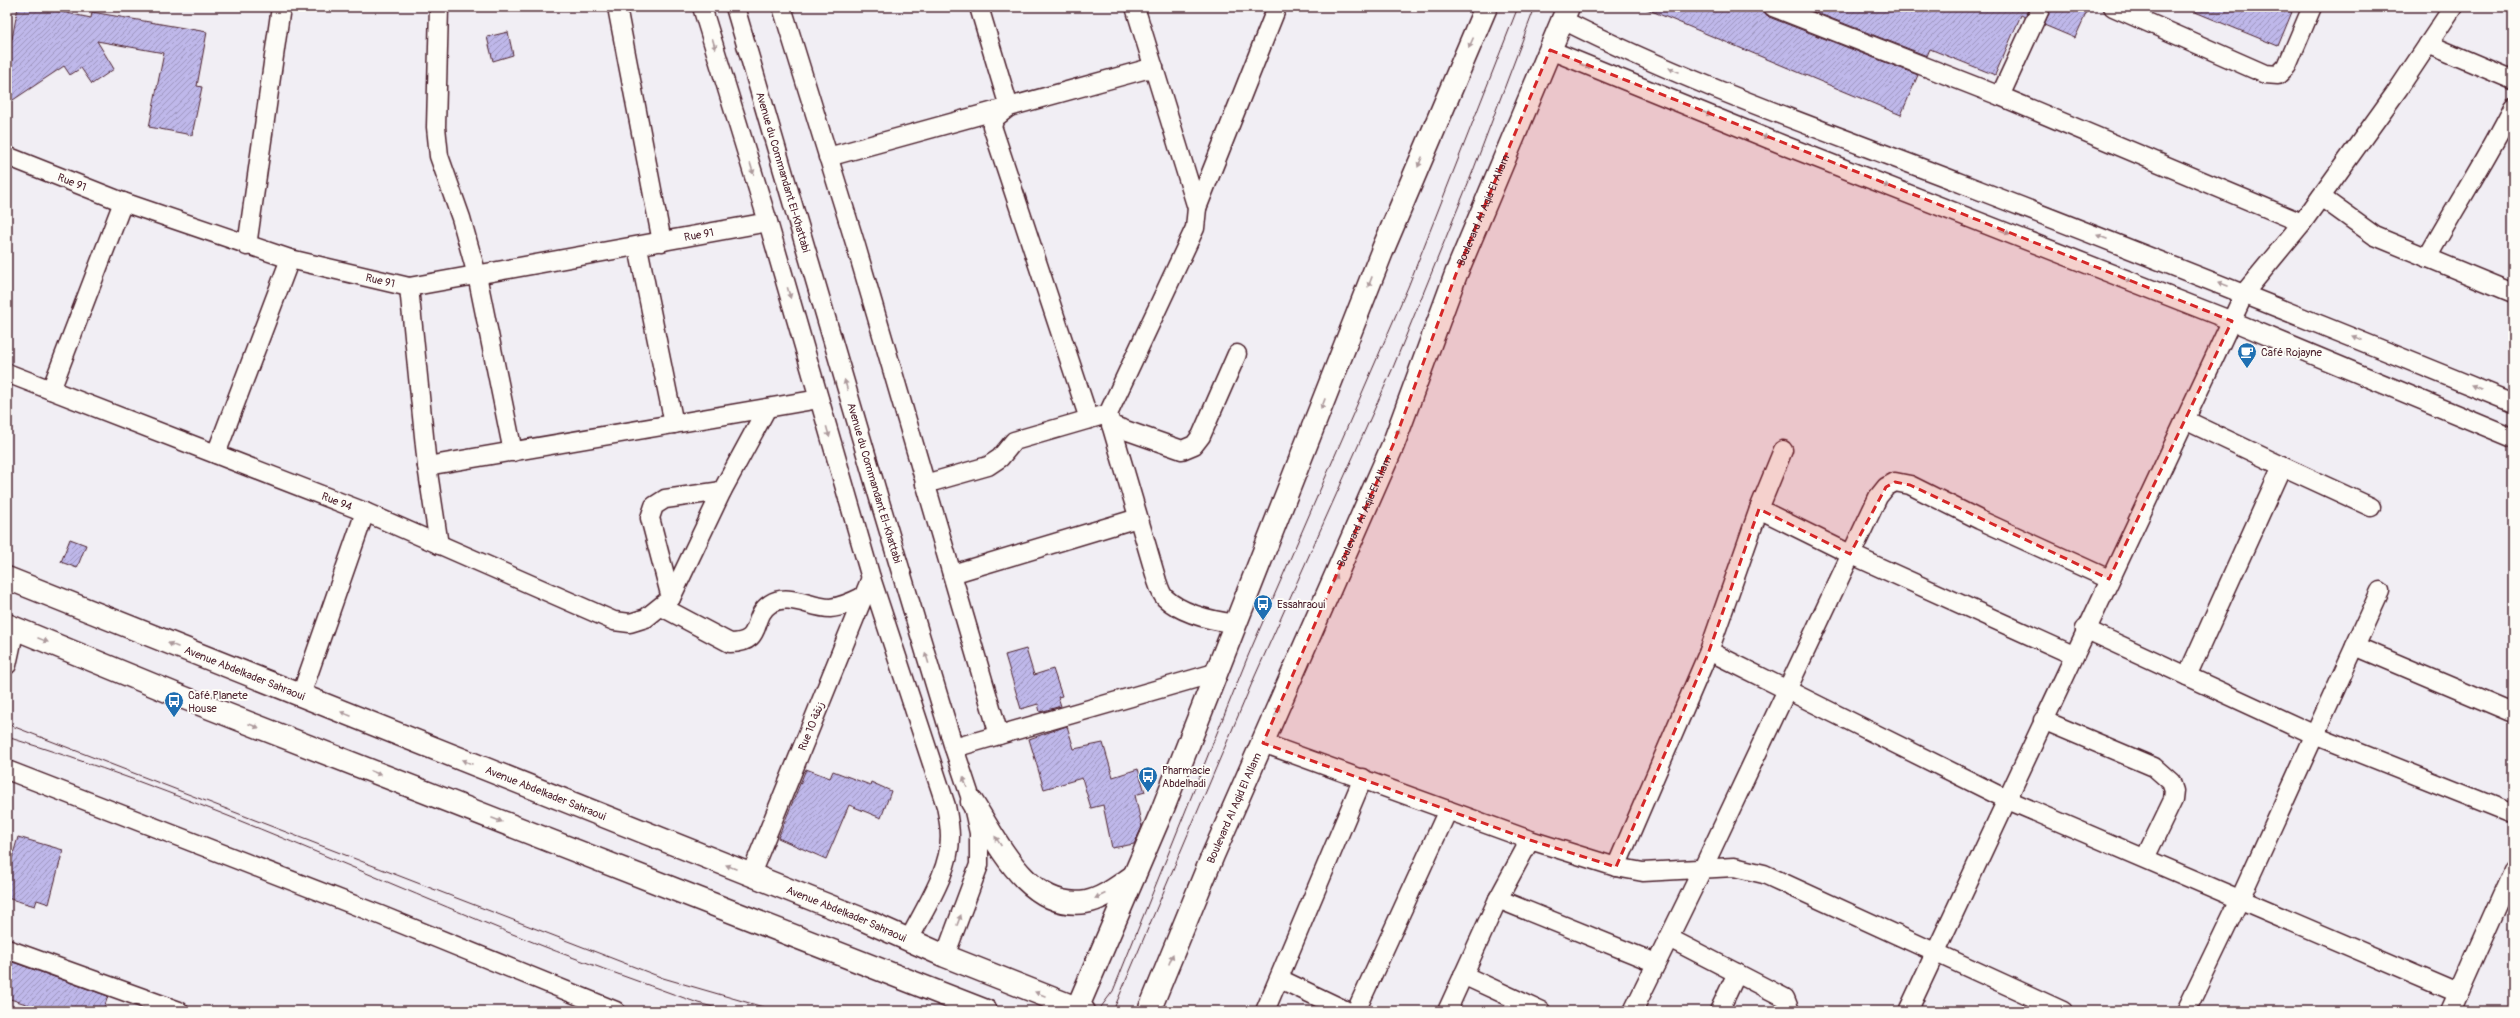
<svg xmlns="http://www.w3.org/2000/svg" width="2520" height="1018" viewBox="0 0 2520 1018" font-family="Pangolin,'Playpen Sans Arabic',sans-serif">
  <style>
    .building { fill: url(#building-hatch); stroke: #4a1f2b }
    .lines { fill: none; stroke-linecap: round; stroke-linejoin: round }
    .street-casing { stroke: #4a1f2b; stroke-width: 21 }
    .secondary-casing { stroke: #4a1f2b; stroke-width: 25 }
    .street { stroke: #fdfcf7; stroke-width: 18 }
    .secondary { stroke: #fdfcf7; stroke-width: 22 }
    .tram { stroke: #4a1f2b; stroke-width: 1 }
    .oneway { fill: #ac999b }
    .marked { fill: #d62828; fill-opacity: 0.2; stroke: #d62828; stroke-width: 3; stroke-dasharray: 8 5; stroke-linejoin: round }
    .labels { text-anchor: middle; stroke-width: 4; stroke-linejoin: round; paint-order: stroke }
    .street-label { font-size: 11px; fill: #4a1f2b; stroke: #fdfcf7 }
    .poi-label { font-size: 11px; fill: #4a1f2b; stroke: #fdfcf7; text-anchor: start }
  </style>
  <defs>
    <pattern id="building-hatch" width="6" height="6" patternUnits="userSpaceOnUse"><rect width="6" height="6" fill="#bfb8ea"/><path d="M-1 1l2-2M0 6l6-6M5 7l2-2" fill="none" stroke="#9d95be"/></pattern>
  </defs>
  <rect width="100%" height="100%" fill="#f1eef4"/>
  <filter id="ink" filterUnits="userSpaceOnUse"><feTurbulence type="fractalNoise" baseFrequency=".025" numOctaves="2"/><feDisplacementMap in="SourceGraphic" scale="8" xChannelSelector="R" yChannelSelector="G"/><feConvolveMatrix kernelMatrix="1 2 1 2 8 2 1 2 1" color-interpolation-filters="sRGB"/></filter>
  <g filter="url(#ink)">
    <path class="building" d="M18 7H38L91 18 92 12 207 32 197 86 202 87 192 135 149 127 164 53 97 41 114 69 92 84 81 68 70 75 64 66 7 104V38L12 39Z
      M1642 7H1763L1765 13 1769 17 1918 75 1901 115Z
      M1802 7H2029L2025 17 2021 15 1995 75 1930 49 1927 56Z
      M2051 7H2089L2075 38 2044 25Z
      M2183 7H2280L2292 12 2278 46Z
      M508 32 513 55 493 61 487 37Z
      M70 539 86 545 77 568 61 562Z
      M1026 649 1034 675 1053 669 1062 696 1058 697 1061 706 1040 712 1038 704 1021 709 1005 655Z
      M1067 726 1074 749 1103 743 1113 777 1138 769 1145 792 1135 795 1142 827 1134 844 1112 848 1103 805 1091 808 1082 778 1044 789 1029 739Z
      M806 769 830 778 833 771 870 785 871 782 891 791 881 818 849 805 826 859 778 838Z
      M18 837 63 850 49 904 37 900 35 906 7 898V875Z
      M7 960 108 996 103 1011H48L7 998Z"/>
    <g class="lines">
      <g class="street-casing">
        <g id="street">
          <path d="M439 7 436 127 439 156 461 218 477 275 513 452"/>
          <path d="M617 7 662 242"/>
          <path d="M702 7 768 222 871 578 946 806C948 816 950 827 950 837 950 872 924 909 909 940"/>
          <path id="s1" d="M735 7 880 502 954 748 972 802 979 833V865L945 956"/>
          <path d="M782 7 856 246 999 735"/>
          <path d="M979 7 1009 107 995 118 992 126 1089 419"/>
          <path d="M1135 7 1197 208 1195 228 1108 414 1157 581C1159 587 1161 594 1165 598 1183 615 1214 621 1237 624"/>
          <path d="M1773 7 2000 96 2302 223"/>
          <path d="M2113 7 2265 74 2278 75 2287 66 2312 7"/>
          <path d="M1563 20C1691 85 1829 132 1963 184 2147 255 2330 328 2513 403"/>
          <path d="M2428 44 2513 80"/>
          <path d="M1550 50 1786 146 2232 321 2513 438"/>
          <path d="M2000 96 2041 7"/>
          <path id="s2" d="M7 156 123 202 290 259 409 287 768 222"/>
          <path d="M828 157 1154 67"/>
          <path d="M2321 197 2375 236 2513 293"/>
          <path d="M1197 208 1277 7"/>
          <path d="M247 246 281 7"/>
          <path d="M638 247 674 424"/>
          <path d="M2427 258C2455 207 2487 159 2513 107"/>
          <path d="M409 287 427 466 439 545"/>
          <path id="s3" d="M7 373 365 512 614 621 630 623 646 618 671 598 722 491 767 408"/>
          <path d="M51 390 123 202"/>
          <path d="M2185 420 2282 466 2187 676"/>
          <path d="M1111 425 1182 450 1194 445 1201 436 1237 354"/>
          <path d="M216 454 290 259"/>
          <path d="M427 466 819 399"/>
          <path d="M2282 466 2371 507"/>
          <path d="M925 484 988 466 1000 458 1014 441 1100 416"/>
          <path d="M1759 509 1850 554 2073 655"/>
          <path d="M952 574 1138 518"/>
          <path d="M671 598 650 518 654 506 665 499 722 491"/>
          <path d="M662 607 730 643C765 643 750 617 770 604 788 592 811 608 830 608 842 607 854 601 864 596"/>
          <path d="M2085 629 2315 735 2513 814"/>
          <path d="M2355 646 2513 713"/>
          <path d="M1709 651 2008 800 2458 993"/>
          <path d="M7 665 15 628"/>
          <path d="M301 695 365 512"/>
          <path d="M2043 720 2154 767 2171 782 2174 791 2173 800 2145 858"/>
          <path d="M1263 743 1530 840 1616 867 1643 872 1734 867 1764 874 2063 1011"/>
          <path d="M954 748 1218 672"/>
          <path d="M7 770 380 915 616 1011"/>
          <path d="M1616 867 1709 651 1759 509 1783 450"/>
          <path d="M751 874 871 578"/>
          <path d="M1498 899 1656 963"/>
          <path d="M1669 938 1785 998 1790 1011"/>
          <path d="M7 949 179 1011"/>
          <path d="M1463 975 1541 1011"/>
          <path d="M1280 979 1347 1011"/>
          <path d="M1265 1011 1363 778"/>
          <path d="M1356 1011 1448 810"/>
          <path d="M1447 1011 1498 899 1530 840"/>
          <path d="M1633 1011 1703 868 1878 497 1886 487 1895 482 1910 485 1980 520 2109 579"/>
          <path d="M1719 1011 1737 973"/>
          <path d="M1908 1011 2245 292 2302 223 2399 88 2453 7"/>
          <path d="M2186 1011 2240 899 2380 591"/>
          <path d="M2450 1011 2513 870"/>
        </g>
      </g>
      <g class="secondary-casing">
        <g id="secondary">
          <path id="s4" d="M7 578 862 919 945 956 1084 1011"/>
          <path d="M7 625 182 697 986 1011"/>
          <path d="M972 802C998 842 1028 911 1086 902 1103 899 1119 886 1134 876"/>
          <path d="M1076 1011 1162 811 1383 249 1486 7"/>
          <path id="s5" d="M1149 1011 1213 855 1393 445 1456 274 1568 7"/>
        </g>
      </g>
      <use href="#street" class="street"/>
      <use href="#secondary" class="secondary"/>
      <path class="tram" d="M7 724 663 978 777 1011
        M7 737C179 789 343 865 510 933 571 958 635 980 698 1003L728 1011
        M1098 1011 1113 991 1248 656 1408 287 1518 7
        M1113 1011 1255 676 1392 370 1473 171 1535 7"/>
    </g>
    <defs><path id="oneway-solid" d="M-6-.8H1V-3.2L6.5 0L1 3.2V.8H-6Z"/></defs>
    <g class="oneway">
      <use href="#oneway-solid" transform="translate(1471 43) rotate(114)"/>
      <use href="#oneway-solid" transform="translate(714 44) rotate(73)"/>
      <use href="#oneway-solid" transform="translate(1585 66) rotate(23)"/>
      <use href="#oneway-solid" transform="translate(1674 70) rotate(-158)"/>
      <use href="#oneway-solid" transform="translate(1706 113) rotate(21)"/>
      <use href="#oneway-solid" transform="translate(1763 136) rotate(23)"/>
      <use href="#oneway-solid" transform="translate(1420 162) rotate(113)"/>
      <use href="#oneway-solid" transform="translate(752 169) rotate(73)"/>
      <use href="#oneway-solid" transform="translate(1884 185) rotate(21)"/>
      <use href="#oneway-solid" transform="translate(2005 232) rotate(21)"/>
      <use href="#oneway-solid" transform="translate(2102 237) rotate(-159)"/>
      <use href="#oneway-solid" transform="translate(2126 280) rotate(21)"/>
      <use href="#oneway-solid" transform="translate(1370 282) rotate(111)"/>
      <use href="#oneway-solid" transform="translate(2223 284) rotate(-159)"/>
      <use href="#oneway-solid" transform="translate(789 293) rotate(74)"/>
      <use href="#oneway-solid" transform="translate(2357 338) rotate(-158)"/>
      <use href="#oneway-solid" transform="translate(846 385) rotate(-106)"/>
      <use href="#oneway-solid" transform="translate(2477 388) rotate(-158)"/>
      <use href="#oneway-solid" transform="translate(1323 404) rotate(111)"/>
      <use href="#oneway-solid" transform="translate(828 432) rotate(74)"/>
      <use href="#oneway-solid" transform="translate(1397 434) rotate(-68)"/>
      <use href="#oneway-solid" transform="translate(1335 579) rotate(-66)"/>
      <use href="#oneway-solid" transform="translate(43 640) rotate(22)"/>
      <use href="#oneway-solid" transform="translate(173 645) rotate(-158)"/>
      <use href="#oneway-solid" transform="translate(927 658) rotate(-107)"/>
      <use href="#oneway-solid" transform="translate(1277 711) rotate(-66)"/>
      <use href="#oneway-solid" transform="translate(346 714) rotate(-158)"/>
      <use href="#oneway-solid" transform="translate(254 726) rotate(21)"/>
      <use href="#oneway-solid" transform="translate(467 762) rotate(-158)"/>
      <use href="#oneway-solid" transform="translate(376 773) rotate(21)"/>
      <use href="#oneway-solid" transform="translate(965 782) rotate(-109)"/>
      <use href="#oneway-solid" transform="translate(497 820) rotate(21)"/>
      <use href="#oneway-solid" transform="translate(998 841) rotate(-124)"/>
      <use href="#oneway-solid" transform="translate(731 867) rotate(-158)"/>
      <use href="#oneway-solid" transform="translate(1100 896) rotate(156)"/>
      <use href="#oneway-solid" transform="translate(959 920) rotate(-69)"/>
      <use href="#oneway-solid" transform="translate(1171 959) rotate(-68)"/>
      <use href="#oneway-solid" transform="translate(1040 994) rotate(-158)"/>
    </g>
  </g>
  <path class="marked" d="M1550 50 2232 321 2109 579 1910 485 1895 482 1886 487 1850 554 1759 509 1709 651 1616 867 1530 840 1263 743 1393 445 1456 274Z"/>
  <defs>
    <g id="cafe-pin" transform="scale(1)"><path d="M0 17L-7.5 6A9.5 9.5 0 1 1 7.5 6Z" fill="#1f6fb2" stroke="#fdfcf7"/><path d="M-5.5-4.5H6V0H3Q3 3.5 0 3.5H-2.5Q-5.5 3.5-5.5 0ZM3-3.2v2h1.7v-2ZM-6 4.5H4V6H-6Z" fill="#fff"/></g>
    <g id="bus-pin" transform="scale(1)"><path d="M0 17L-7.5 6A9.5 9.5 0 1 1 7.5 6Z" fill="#1f6fb2" stroke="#fdfcf7"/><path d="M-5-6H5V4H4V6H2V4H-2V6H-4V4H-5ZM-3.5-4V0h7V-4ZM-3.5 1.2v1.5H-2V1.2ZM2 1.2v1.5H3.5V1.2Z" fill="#fff"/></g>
  </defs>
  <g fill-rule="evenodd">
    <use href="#cafe-pin" x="2247" y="352"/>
    <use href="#bus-pin" x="1263" y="604"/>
    <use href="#bus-pin" x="174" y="701"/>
    <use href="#bus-pin" x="1148" y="776"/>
  </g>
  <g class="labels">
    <g class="street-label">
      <text dy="4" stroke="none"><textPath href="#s1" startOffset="172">Avenue du Commandant El-Khattabi</textPath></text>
      <text dy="4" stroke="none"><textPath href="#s2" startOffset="70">Rue 91</textPath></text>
      <text dy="4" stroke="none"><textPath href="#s5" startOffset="868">Boulevard Al Aqid El Allam</textPath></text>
      <text dy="4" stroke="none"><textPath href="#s2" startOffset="718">Rue 91</textPath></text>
      <text dy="4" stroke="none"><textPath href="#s2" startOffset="394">Rue 91</textPath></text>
      <text dy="4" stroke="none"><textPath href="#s1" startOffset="496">Avenue du Commandant El-Khattabi</textPath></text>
      <text dy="4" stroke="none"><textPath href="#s3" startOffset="354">Rue 94</textPath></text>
      <text dy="4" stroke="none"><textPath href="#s5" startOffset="544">Boulevard Al Aqid El Allam</textPath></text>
      <text dy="4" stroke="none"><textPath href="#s4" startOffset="256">Avenue Abdelkader Sahraoui</textPath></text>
      <text transform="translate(811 726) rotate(-68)" y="4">Rue 10 زنقة</text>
      <text dy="4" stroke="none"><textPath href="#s4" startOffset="580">Avenue Abdelkader Sahraoui</textPath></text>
      <text dy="4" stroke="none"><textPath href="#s5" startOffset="220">Boulevard Al Aqid El Allam</textPath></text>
      <text dy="4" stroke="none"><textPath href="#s4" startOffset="904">Avenue Abdelkader Sahraoui</textPath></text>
    </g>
    <g class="poi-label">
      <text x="2261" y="356">Café Rojayne</text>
      <text x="1277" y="608">Essahraoui</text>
      <text x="188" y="699">Café Planete<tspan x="188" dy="13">House</tspan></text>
      <text x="1162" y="774">Pharmacie<tspan x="1162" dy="13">Abdelhadi</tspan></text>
    </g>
  </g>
  <rect width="2520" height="1018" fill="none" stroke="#fdfcf7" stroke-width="24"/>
  <rect x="12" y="12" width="2496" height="994" fill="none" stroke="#4a1f2b" stroke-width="1.5" filter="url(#ink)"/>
</svg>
